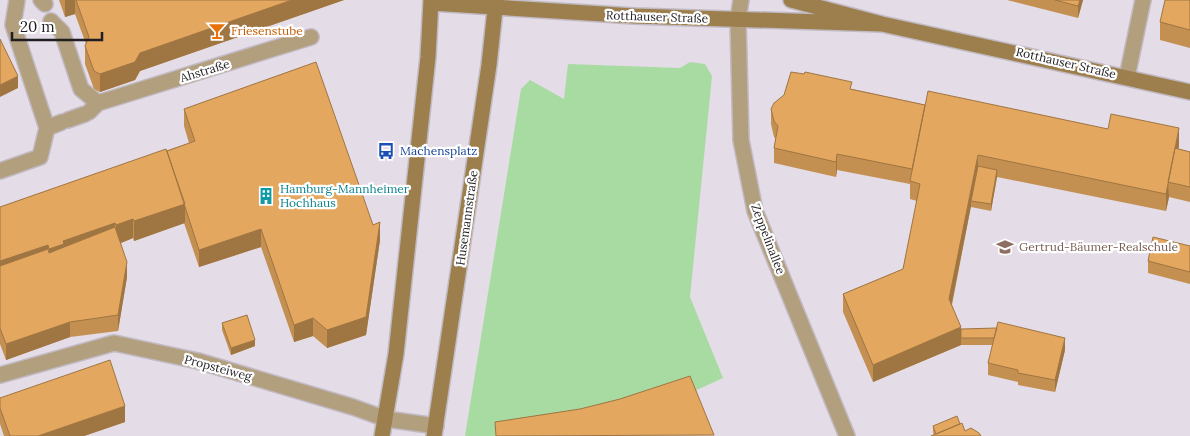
<svg xmlns="http://www.w3.org/2000/svg" width="1190" height="436" viewBox="0 0 1190 436" font-family="Lora,serif">
  <style>
    .green { fill: #a8dba2 }
    .lines { fill: none; stroke-linecap: round; stroke-linejoin: round }
    .pedestrian-casing { stroke: #c1bac3; stroke-width: 18 }
    .minor-casing { stroke: #c1bac3; stroke-width: 18 }
    .secondary-casing { stroke: #c1bac3; stroke-width: 18 }
    .pedestrian { stroke: #b29f7e; stroke-width: 15 }
    .minor { stroke: #b29f7e; stroke-width: 15 }
    .secondary { stroke: #9c7f4c; stroke-width: 15 }
    .wall { fill: #c39052 }
    .shaded-wall { fill: #9f7542 }
    .building { fill: #e3a75f; stroke: #9f7542 }
    .labels { text-anchor: middle; stroke-width: 4.5; stroke-linejoin: round; paint-order: stroke }
    .street-label { font-size: 12px; fill: #211e21; stroke: #fff }
    .food-label { font-size: 12px; fill: #c56008; stroke: #fff; text-anchor: start }
    .transit-label { font-size: 12px; fill: #164399; stroke: #fff; text-anchor: start }
    .culture-label { font-size: 12px; fill: #0d838f; stroke: #fff; text-anchor: start }
    .education-label { font-size: 12px; fill: #785e54; stroke: #fff; text-anchor: start }
  </style>
  <rect width="100%" height="100%" fill="#e4dce6"/>
  <path class="green" d="M690 62 705 64 712 76 690 297 723 378 690 393 527 436H465L521 89 530 80 564 99 568 64 680 68Z"/>
  <g class="lines">
    <g class="pedestrian-casing">
      <path id="pedestrian" d="M17 0 13 25 47 128
        M41 0 45 4
        M51 21 62 32 81 89 98 103
        M89 112 98 103 311 37
        M68 120 85 114
        M0 171 40 157 47 128 62 122"/>
    </g>
    <g class="minor-casing">
      <path id="minor" d="M741 0 738 20 741 140 755 211 847 436
        M1127 77 1143 0
        M0 375 114 343 198 361 353 407 386 419 436 426"/>
    </g>
    <g class="secondary-casing">
      <path id="secondary" d="M791 0 882 24 1190 92
        M431 3 635 16 882 24
        M382 436 396 354 428 57 431 0
        M434 436 489 65 496 0"/>
    </g>
    <use href="#pedestrian" class="pedestrian"/>
    <use href="#minor" class="minor"/>
    <use href="#secondary" class="secondary"/>
  </g>
  <path class="wall" d="M59 0H344L140 71 135 80 100 92 94 89 85 64V46L86 44 75 14 65 17Z
    M1007 0H1083L1078 18Z
    M1190 0V48L1160 40V22Z
    M852 89 925 105 1179 146 1178 149 1190 152V202L1169 197 1166 211 997 177 991 211 971 207V206L952 305 961 329 1065 350 1055 392 1018 385V382L988 375V363L993 345H961L873 382 843 312V294L903 269 917 201 910 199V184L837 170 836 177 774 163V148L776 139 774 137 771 124V109Z
    M184 109 373 225 380 240 366 335 327 348 313 336 294 342 261 247 199 267 184 223 134 241 133 238 121 243 127 277 118 331 70 337 6 360 0 344V207L189 143 184 126Z
    M1190 246V284L1148 273V261Z
    M222 323 255 346 231 355 222 330Z
    M0 398 125 422 84 436H4L0 424Z
    M960 424 965 431 979 433 934 435 933 432V426Z"/>
  <path class="shaded-wall" d="M65 0H75V14L65 17Z
    M292 0H344L140 71 135 80 100 92V74L140 53Z
    M1080 0H1083L1078 18V6Z
    M18 76V88L0 97V85Z
    M1179 128V146L1172 182H1168L1169 197 1166 211V194Z
    M837 154V170L836 177V162Z
    M978 155V173L971 201V206L949 317V299Z
    M997 170V177L991 211V204Z
    M185 204V223L134 241V221Z
    M133 219V238L116 245V225Z
    M380 222V240L366 335 327 348V330Z
    M115 223V242L49 268V249L63 241Z
    M261 229V247L199 267V250Z
    M48 245V265L0 281V261Z
    M127 262V277L118 331V315Z
    M313 318V336L294 342V325Z
    M70 322V337L6 360V344Z
    M961 327V345L873 382V365Z
    M1065 338V350L1055 392V380Z
    M255 340V346L231 355V348Z
    M125 406V422L84 436H38Z"/>
  <path class="building" d="M76 0H292L140 53 135 62 100 74 94 71 85 46 89 37Z
    M1055 0H1080L1078 6Z
    M1165 0H1190V30L1160 22Z
    M0 39 18 76 0 85Z
    M316 62 373 225 380 222 366 317 327 330 313 318 294 325 261 229 199 250 167 151 195 141 184 109Z
    M791 72 804 74 805 72 852 82 850 89 925 105 912 169 837 154 836 162 774 148 778 126 774 121 771 109 774 103 784 95Z
    M928 91 1108 129 1111 114 1179 128 1166 194 978 155 949 299 961 327 873 365 843 294 903 269 920 184 910 181Z
    M1175 148 1190 152V187L1168 182Z
    M166 149 185 204 134 221 133 219 116 225 115 223 63 241 64 244 49 249 48 245 0 261V207Z
    M978 166 997 170 991 204 971 201Z
    M115 227 127 262 118 315 70 322 6 344 0 328V266L48 249 49 253Z
    M1153 237 1190 246V272L1148 261Z
    M247 315 255 340 231 348 222 323Z
    M998 322 1065 338 1055 380 1018 373V370L988 363Z
    M997 328 994 338H961V329Z
    M110 360 125 406 38 436H10L0 408V398Z
    M690 376 714 435 496 436 495 422 580 409 620 399Z
    M957 416 960 424 936 434 933 426Z
    M962 423 965 431 971 428 979 433 981 436H931Z"/>
  <defs>
    <g id="bar-bare" transform="scale(1.35)"><path d="M-6-5H6L.8 .8V4.5H3.5V6h-7V4.5H-.8V.8Z" fill="#e8710a" stroke="#fff" stroke-width="2.5" paint-order="stroke"/></g>
    <g id="bus-bare" transform="scale(1.35)"><path d="M-5-6H5V4H4V6H2V4H-2V6H-4V4H-5ZM-3.5-4V0h7V-4ZM-3.5 1.2v1.5H-2V1.2ZM2 1.2v1.5H3.5V1.2Z" fill="#1a4fb4" stroke="#fff" stroke-width="2.5" paint-order="stroke"/></g>
    <g id="building-bare" transform="scale(1.35)"><path d="M-4-6H4V6H1V3H-1V6H-4ZM-2.5-4.3h1.7v1.8h-1.7ZM.8-4.3h1.7v1.8H.8ZM-2.5-1h1.7V.8h-1.7ZM.8-1h1.7V.8H.8Z" fill="#0f9aa8" stroke="#fff" stroke-width="2.5" paint-order="stroke"/></g>
    <g id="school-bare" transform="scale(1.35)"><path d="M0-5L7-2L0 1L-7-2ZM-4 1L0 2.5L4 1V4Q0 6-4 4Z" fill="#8d6e63" stroke="#fff" stroke-width="2.5" paint-order="stroke"/></g>
  </defs>
  <g fill-rule="evenodd">
    <use href="#bar-bare" x="217" y="31"/>
    <use href="#bus-bare" x="386" y="151"/>
    <use href="#building-bare" x="266" y="196"/>
    <use href="#school-bare" x="1005" y="247"/>
  </g>
  <g class="labels">
    <g class="street-label">
      <text transform="translate(657 17) rotate(2)" y="4">Rotthauser Straße</text>
      <text transform="translate(1066 63) rotate(13)" y="4">Rotthauser Straße</text>
      <text transform="translate(205 71) rotate(-17)" y="4">Ahstraße</text>
      <text transform="translate(467 218) rotate(-82)" y="4">Husemannstraße</text>
      <text transform="translate(768 239) rotate(69)" y="4">Zeppelinallee</text>
      <text transform="translate(218 368) rotate(15)" y="4">Propsteiweg</text>
    </g>
    <g class="food-label">
      <text x="231" y="35">Friesenstube</text>
    </g>
    <g class="transit-label">
      <text x="400" y="155">Machensplatz</text>
    </g>
    <g class="culture-label">
      <text x="280" y="193">Hamburg-Mannheimer<tspan x="280" dy="14">Hochhaus</tspan></text>
    </g>
    <g class="education-label">
      <text x="1019" y="251">Gertrud-Bäumer-Realschule</text>
    </g>
  </g>
  <path d="M12 32v8h90v-8" fill="none" stroke="#211e21" stroke-width="2.5"/>
  <text x="20" y="32" font-size="15" fill="#211e21" stroke="#ffffff" stroke-width="4" paint-order="stroke">20 m</text>
</svg>
